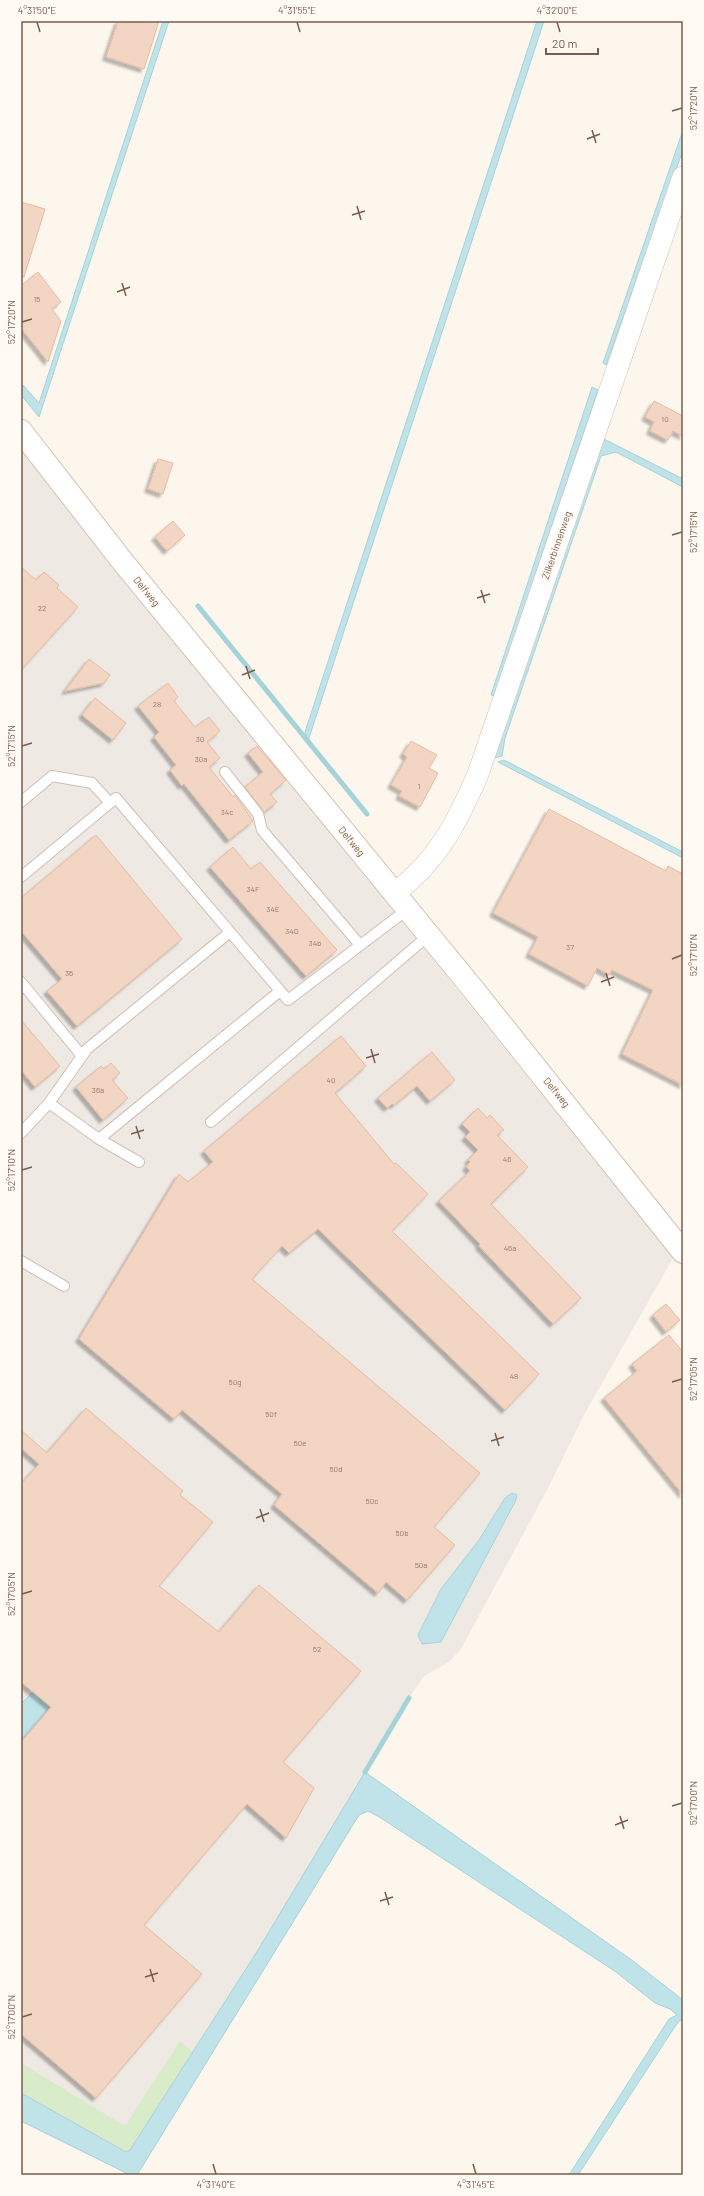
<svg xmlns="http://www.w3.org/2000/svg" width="704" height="2196" viewBox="0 0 704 2196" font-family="Barlow,sans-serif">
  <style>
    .industrial { fill: #efe9e4 }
    .green { fill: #d8ecc9 }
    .water { fill: #bfe3e8; stroke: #a5d3da }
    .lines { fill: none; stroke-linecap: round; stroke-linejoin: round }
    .stream { stroke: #a5d3da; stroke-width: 5 }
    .building { fill: #f3d5c3; stroke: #e6bba3; filter: url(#shadow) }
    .lane-casing { stroke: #d1beb0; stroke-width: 12 }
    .street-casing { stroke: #d1beb0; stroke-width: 22 }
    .secondary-casing { stroke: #d6c0b0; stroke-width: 24 }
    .lane { stroke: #fff; stroke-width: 10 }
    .street { stroke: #fff; stroke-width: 21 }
    .secondary { stroke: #fff; stroke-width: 22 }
    .ticks { fill: none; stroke: #7a5c4d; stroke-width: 1.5 }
    .labels { text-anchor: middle; stroke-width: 3.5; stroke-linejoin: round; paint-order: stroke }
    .number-label { font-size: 8px; fill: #987a6a }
    .street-label { font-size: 10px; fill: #7a5c4d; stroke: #fffaf3 }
    .neatline { fill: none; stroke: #7a5c4d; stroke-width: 1.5 }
    .ticks-label { font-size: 10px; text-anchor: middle; fill: #7a5c4d }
  </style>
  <defs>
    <filter id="shadow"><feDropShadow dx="-3.5" dy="3.5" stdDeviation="1" flood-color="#0004"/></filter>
  </defs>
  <rect width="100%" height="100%" fill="#fdf6ec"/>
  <path class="industrial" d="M21 447 673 1258 584 1415 546 1492 461 1649 449 1662 424 1676 409 1698 295 1891 130 2150 21 2093V1742L51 1707 33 1692 21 1704Z"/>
  <path class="green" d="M180 2041 193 2052 130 2150 126 2152 21 2093V2063L125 2126Z"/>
  <path class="water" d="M163 21H169L39 417 21 395V385L22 384 39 403Z
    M537 21H544L308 741 305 732Z
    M683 130V150L606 365 603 363Z
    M592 387 598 390 494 696 491 695Z
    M604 439 683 479V487L616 452 601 456 505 738 502 756 494 758Z
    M504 760 683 852V858L498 762Z
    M512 1493 517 1495 516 1500 441 1642 422 1644 418 1635 441 1589 479 1540 505 1498Z
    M33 1692 51 1707 21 1742V1704Z
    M365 1772 633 1961 683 2000V2022L680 2020 674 2028 578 2175H569L669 2019 677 2015 670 2009 655 2003 616 1972 381 1818 368 1811 359 1815 137 2175H130L21 2121V2093L126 2152 130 2150 258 1950Z"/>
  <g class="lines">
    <path class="stream" d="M198 606 367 814
      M365 1772 409 1698"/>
  </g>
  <path class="building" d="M118 21H159L144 69 106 57Z
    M21 202 45 209 24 277 21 276Z
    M38 272 61 302 52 309 61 321 48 362 21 328V286Z
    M654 401 683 416V436L673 431 668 440 650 431 654 422 645 417Z
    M158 459 173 463 163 494 148 489Z
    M173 521 185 535 167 551 155 537Z
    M21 567 36 580 44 572 59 585 57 588 78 607 21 670Z
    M89 659 110 675 104 683 65 691Z
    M168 683 178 697 174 701 195 727 209 717 220 731 207 742 220 758 209 767 233 797 235 795 253 821 229 840 184 784 182 786 170 770 176 765 154 737 159 732 138 706Z
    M95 698 126 723 113 740 82 715Z
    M411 741 437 755 429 768 438 773 420 807 399 796 402 791 391 785 407 757 403 754Z
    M257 746 286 780 270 794 277 802 264 812 245 787 263 772 248 753Z
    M549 809 666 871 668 866 683 874V1085L622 1054 653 990 612 970 609 975 597 968 588 986 529 954 538 937 493 913Z
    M96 835 182 939 77 1026 47 991 62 979 21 931V898Z
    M233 847 251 869 260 862 337 950 306 976 210 867Z
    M21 1020 60 1066 35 1087 21 1070Z
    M341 1036 366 1066 335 1093 394 1164 396 1163 428 1194 392 1231 539 1374 505 1410 318 1229 289 1253 282 1246 252 1279 480 1473 434 1527 455 1545 407 1600 386 1582 378 1593 274 1505 282 1494 253 1470 182 1410 174 1419 79 1339 179 1174 188 1182 213 1162 204 1151Z
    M432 1052 455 1080 430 1101 417 1086 394 1105 392 1104 387 1108 378 1098Z
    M111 1063 120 1073 112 1080 128 1098 103 1120 76 1087 101 1066 104 1069Z
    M478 1108 487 1118 490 1115 504 1130 497 1135 528 1167 491 1204 581 1298 553 1324 479 1246 480 1244 439 1201 470 1171 466 1167 470 1162 468 1160 478 1150 465 1137 470 1132 462 1124Z
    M666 1304 680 1320 666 1332 653 1315Z
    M669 1335 683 1352V1495L604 1398 637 1371 632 1364Z
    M86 1408 183 1491 180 1495 213 1522 159 1586 219 1632 259 1585 361 1671 283 1762 314 1788 286 1838 247 1804 144 1925 202 1974 96 2098 21 2034V1742L51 1707 21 1682V1484L39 1464 21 1448V1430L47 1453Z"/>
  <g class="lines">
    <g class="lane-casing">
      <path id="lane" d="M225 772 258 814 262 830 360 945
        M21 802 52 776 92 783 110 803
        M21 877 116 798 288 1000 408 909
        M230 932 87 1049 49 1103 99 1139 280 991
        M21 982 82 1056
        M211 1122 429 935
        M21 1133 49 1103
        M99 1139 139 1162
        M21 1261 64 1286"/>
    </g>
    <g class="street-casing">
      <path id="street" d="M395 893C438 860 457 823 478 774L683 177"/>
    </g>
    <g class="secondary-casing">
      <path id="secondary" d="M21 431 123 562 473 989 683 1252"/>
    </g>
    <use href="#lane" class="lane"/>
    <use href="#street" class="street"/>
    <use href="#secondary" class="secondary"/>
  </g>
  <path class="ticks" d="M37 22 40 32M297 22 300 32M557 22 560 32M672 111 682 108M592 130 596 143M587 139 600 134M357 206 361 220M352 215 365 211M122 283 126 296M117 292 130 287M22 322 32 319M672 535 682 532M481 590 485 603M477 598 490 594M246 666 250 679M242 675 255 670M22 746 32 743M672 959 682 955M606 973 610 986M601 982 614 977M371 1049 375 1063M366 1058 379 1054M136 1126 140 1139M131 1134 144 1130M22 1170 32 1167M672 1382 682 1379M495 1433 499 1446M491 1441 504 1437M260 1509 264 1522M256 1518 269 1513M22 1594 32 1591M672 1806 682 1803M620 1816 624 1829M615 1825 628 1820M385 1892 389 1905M380 1901 393 1897M150 1969 154 1982M145 1977 158 1973M22 2017 32 2014M213 2164 216 2174M473 2164 476 2174"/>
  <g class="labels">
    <g class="number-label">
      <text x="37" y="302">15</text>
      <text x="665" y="422">10</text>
      <text x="42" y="611">22</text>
      <text x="157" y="707">28</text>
      <text x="200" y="742">30</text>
      <text x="201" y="762">30a</text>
      <text x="419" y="789">1</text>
      <text x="227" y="815">34c</text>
      <text x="253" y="892">34F</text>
      <text x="273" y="912">34E</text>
      <text x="292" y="934">34D</text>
      <text x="315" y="946">34b</text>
      <text x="570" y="950">37</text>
      <text x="69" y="976">36</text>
      <text x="331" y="1083">40</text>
      <text x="98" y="1093">36a</text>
      <text x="507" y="1162">46</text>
      <text x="510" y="1251">46a</text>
      <text x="514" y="1379">48</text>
      <text x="235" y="1385">50g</text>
      <text x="271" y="1417">50f</text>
      <text x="300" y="1446">50e</text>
      <text x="336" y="1472">50d</text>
      <text x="372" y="1504">50c</text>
      <text x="402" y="1536">50b</text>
      <text x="421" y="1568">50a</text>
      <text x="317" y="1652">52</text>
    </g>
    <g class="street-label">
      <text transform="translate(556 545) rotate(-71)" y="4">Zilkerbinnenweg</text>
      <text transform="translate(147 591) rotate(51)" y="4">Delfweg</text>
      <text transform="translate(352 841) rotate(51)" y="4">Delfweg</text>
      <text transform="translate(557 1092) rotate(51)" y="4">Delfweg</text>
    </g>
  </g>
  <rect width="704" height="2196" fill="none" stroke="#fffaf3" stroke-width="44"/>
  <path d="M546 48v6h52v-6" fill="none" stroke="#7a5c4d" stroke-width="2"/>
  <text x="552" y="48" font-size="12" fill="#7a5c4d" stroke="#fffaf3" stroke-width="3" paint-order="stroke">20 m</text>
  <rect x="22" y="22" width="660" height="2152" class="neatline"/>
  <g class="ticks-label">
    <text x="37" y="14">4°31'50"E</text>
    <text x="297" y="14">4°31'55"E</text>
    <text x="557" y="14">4°32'00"E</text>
    <text transform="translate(693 108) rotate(-90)" y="4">52°17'20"N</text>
    <text transform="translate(11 322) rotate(-90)" y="4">52°17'20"N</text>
    <text transform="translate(693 532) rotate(-90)" y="4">52°17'15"N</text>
    <text transform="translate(11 746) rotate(-90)" y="4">52°17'15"N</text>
    <text transform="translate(693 955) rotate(-90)" y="4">52°17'10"N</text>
    <text transform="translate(11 1170) rotate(-90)" y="4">52°17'10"N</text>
    <text transform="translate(693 1379) rotate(-90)" y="4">52°17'05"N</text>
    <text transform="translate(11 1594) rotate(-90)" y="4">52°17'05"N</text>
    <text transform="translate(693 1803) rotate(-90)" y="4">52°17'00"N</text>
    <text transform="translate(11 2017) rotate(-90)" y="4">52°17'00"N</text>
    <text x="216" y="2188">4°31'40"E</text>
    <text x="476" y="2188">4°31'45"E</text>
  </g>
</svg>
